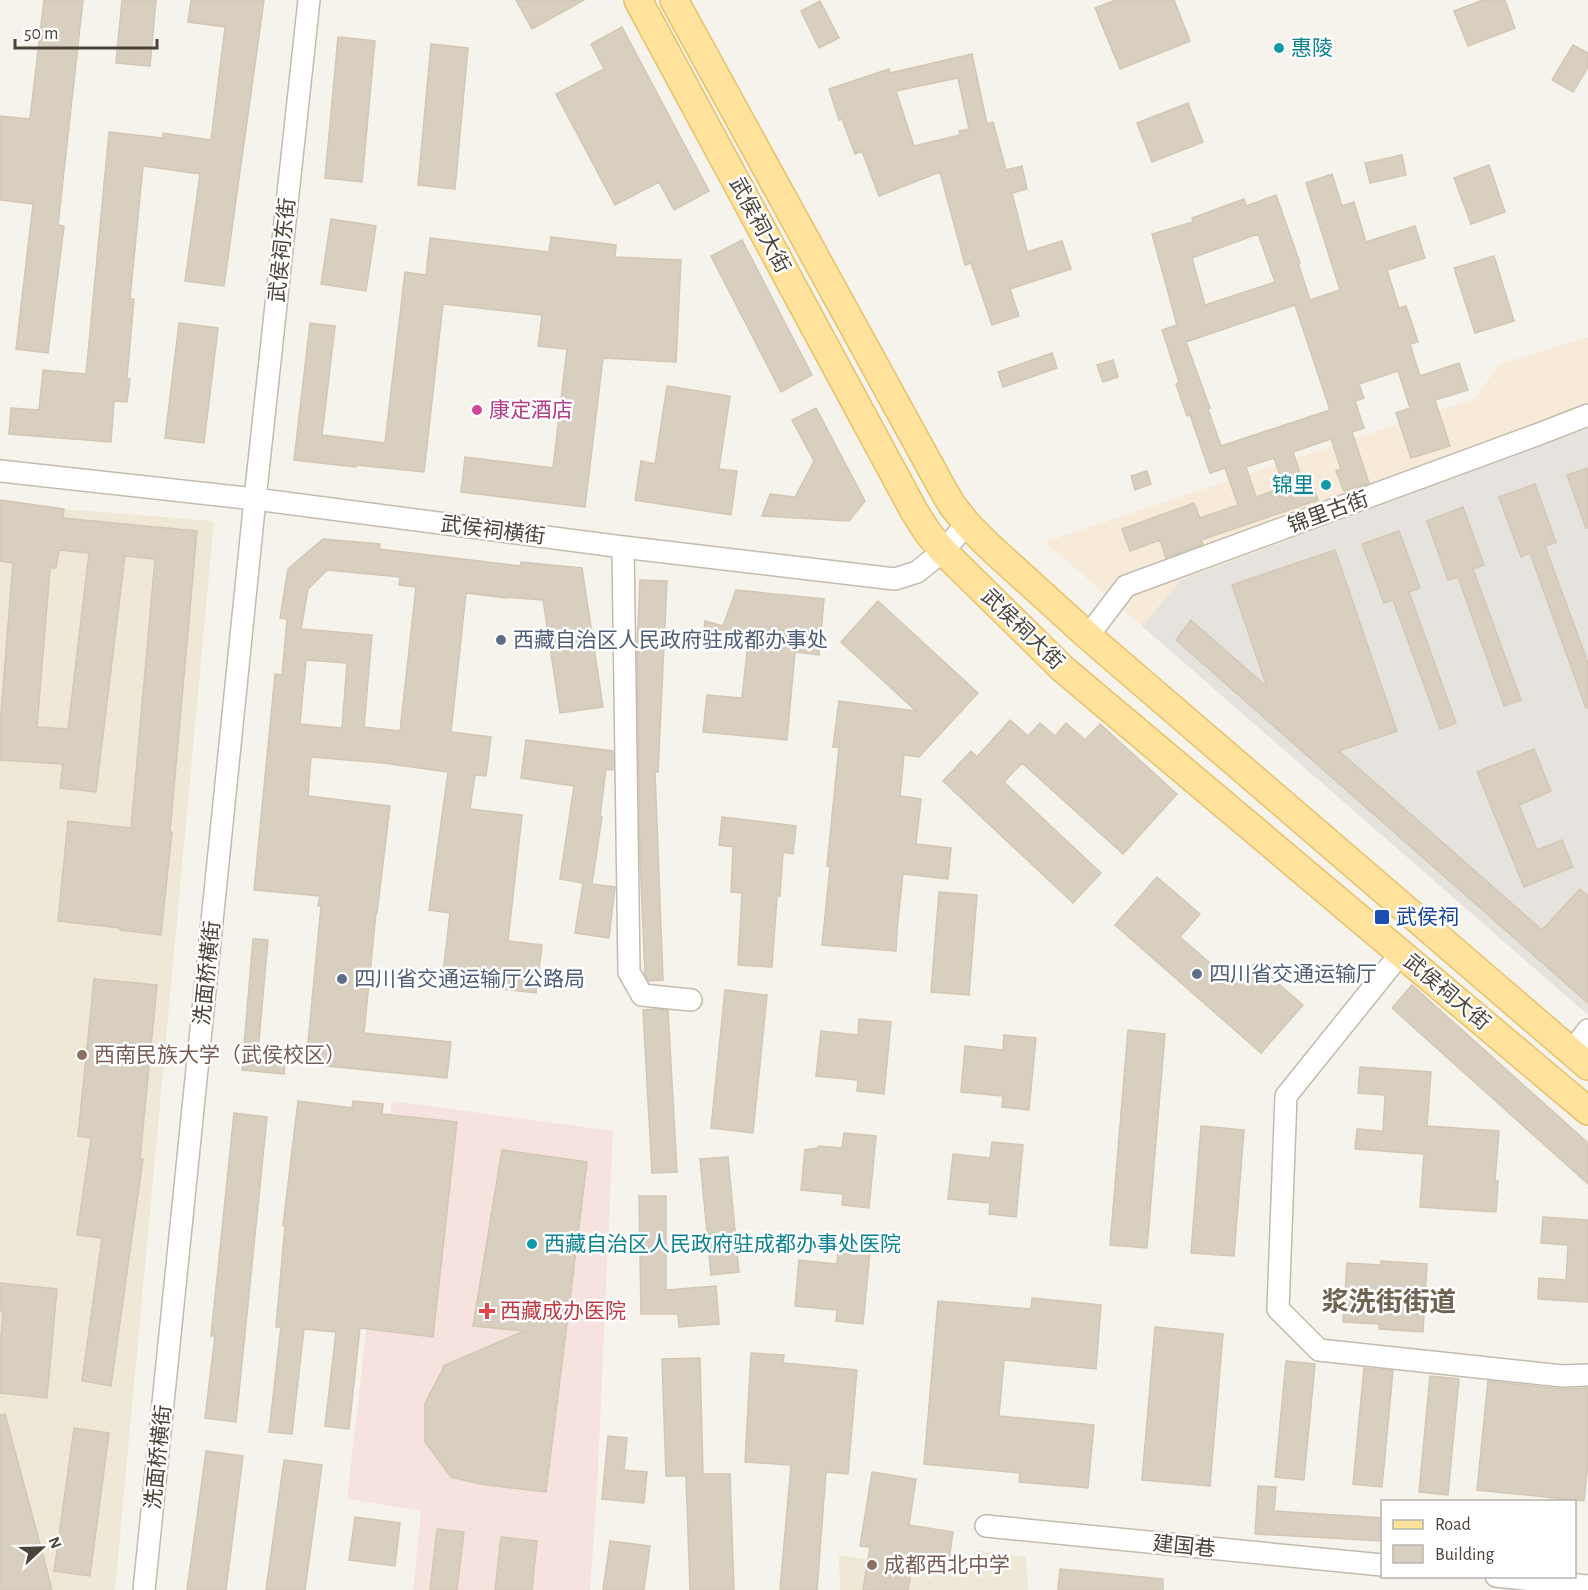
<svg xmlns="http://www.w3.org/2000/svg" width="1588" height="1590" viewBox="0 0 1588 1590" font-family="'Alegreya Sans','Noto Sans SC',sans-serif">
  <style>
    .commercial { fill: #f7ead8 }
    .industrial { fill: #e6e2dd }
    .education { fill: #efe8d6 }
    .medical { fill: #f6e3e0 }
    .building { fill: #d8cfc1; stroke: #d3c7b4; stroke-width: 1.5; fill-rule: evenodd }
    .lines { fill: none; stroke-linecap: round; stroke-linejoin: round }
    .minor-casing { stroke: #c2bbae; stroke-width: 24 }
    .major-casing { stroke: #e6c16a; stroke-width: 30 }
    .minor { stroke: #fff; stroke-width: 21 }
    .major { stroke: #ffe39c; stroke-width: 27 }
    .culture-dot { fill: #0f9aa8; stroke: #fff; stroke-width: 2 }
    .hotel-dot { fill: #d1479c; stroke: #fff; stroke-width: 2 }
    .service-dot { fill: #5c6f8a; stroke: #fff; stroke-width: 2 }
    .transit-dot { fill: #1a4fb4; stroke: #fff; stroke-width: 2 }
    .education-dot { fill: #8d6e63; stroke: #fff; stroke-width: 2 }
    .health-dot { fill: #e0444e; stroke: #fff; stroke-width: 2 }
    .labels { text-anchor: middle; stroke-width: 5; stroke-linejoin: round; paint-order: stroke }
    .culture-label { font-size: 21px; fill: #0d838f; stroke: #fff; text-anchor: start }
    .street-label { font-size: 21px; fill: #4b4439; stroke: #fff }
    .hotel-label { font-size: 21px; fill: #b23c85; stroke: #fff; text-anchor: start }
    .service-label { font-size: 21px; fill: #4e5e75; stroke: #fff; text-anchor: start }
    .transit-label { font-size: 21px; fill: #164399; stroke: #fff; text-anchor: start }
    .education-label { font-size: 21px; fill: #785e54; stroke: #fff; text-anchor: start }
    .health-label { font-size: 21px; fill: #be3a42; stroke: #fff; text-anchor: start }
    .district-label { font-size: 27px; font-weight: bold; fill: #6e6250; stroke: #fff }
  </style>
  <rect width="100%" height="100%" fill="#f6f3ec"/>
  <path class="commercial" d="M1588 337V428L1181 580 1142 626 1045 542 1476 398 1498 365Z"/>
  <path class="industrial" d="M1588 428V1015L1142 626 1181 580Z"/>
  <path class="education" d="M0 500 64 509 214 521 115 1590H0Z
    M976 1550 1026 1557 1028 1590H840L839 1555 956 1573Z"/>
  <path class="medical" d="M392 1101 613 1131 597 1491 590 1590H413L421 1511 347 1499Z"/>
  <path class="building" d="M44 0H83L58 225 64 226 48 353 16 349 33 204 0 200V116L30 119Z
    M122 0H156L150 66 116 63Z
    M191 0H264L224 286 185 281 200 174 143 166 130 299H134L127 378 130 379 127 402 114 401 111 442 9 434 11 408 39 410 43 370 86 374 109 132 163 138V133L211 140 225 27 188 22Z
    M516 0H584L532 29Z
    M1116 0H1174L1190 41 1120 69 1095 8Z
    M1483 0H1505L1515 28 1468 46 1454 11Z
    M820 1 839 38 819 48 801 11Z
    M622 27 709 191 674 210 659 182 615 205 556 94 604 69 591 44Z
    M338 37 375 41 362 182 325 178Z
    M431 44 468 48 455 189 418 185Z
    M1573 45 1588 53V67L1573 92 1552 80Z
    M972 54 987 124 993 122 1006 170 1022 166 1027 189 1012 193 1027 252 1062 241 1071 269 1010 289 1019 316 992 325 971 263 965 265 940 172 879 196 862 151 855 154 842 119 839 120 829 89 889 69 890 73ZM958 78 969 129 959 131 960 135 914 146 896 91Z
    M1188 103 1203 142 1152 162 1137 123Z
    M1402 155 1406 175 1370 183 1365 163Z
    M1489 165 1505 212 1471 224 1454 178Z
    M1332 174 1342 206 1354 202 1366 242 1415 226 1425 258 1387 270 1399 308 1406 306 1418 342 1410 344 1420 376 1459 363 1468 390 1435 400 1450 446 1411 458 1396 413 1410 408 1398 371 1359 384 1364 398 1355 401 1364 428 1352 432 1369 483 1344 491 1336 471 1341 469 1331 439 1293 452 1303 482 1311 479 1318 500 1201 540 1203 544 1166 558 1160 540 1130 551 1122 529 1194 503 1200 518 1238 505 1225 468 1210 473 1190 415 1187 416 1176 384 1179 382 1162 330 1177 325 1152 234 1193 222 1192 218 1244 199 1246 206 1276 195 1300 263H1298L1310 300 1340 290 1306 183ZM1258 234 1275 282 1205 305 1192 258ZM1295 305 1330 410 1221 446 1208 409 1210 408 1186 342ZM1274 458 1284 487 1256 497 1246 467Z
    M331 219 376 226 366 291 321 284Z
    M551 237 616 245 615 257 681 260 676 362 603 358 585 507 461 492 465 457 553 468 567 349 538 346 542 315 443 304 424 472 356 465V467L294 460 310 323 335 326 322 435 385 443 405 272 426 275 430 238 549 252Z
    M742 240 812 375 781 392 711 256Z
    M1494 256 1514 321 1475 333 1454 268Z
    M179 323 218 328 204 443 165 438Z
    M1052 353 1057 368 1003 387 998 372Z
    M1113 360 1118 377 1103 382 1097 365Z
    M667 386 730 396 719 469 737 471 731 515 635 500 641 461 655 464Z
    M816 408 865 501 849 521 762 516 770 494 795 497 814 461 792 420Z
    M1588 468V528H1586L1567 475Z
    M1147 471 1151 484 1135 490 1131 476Z
    M1535 484 1556 542 1545 546 1588 663V708H1586L1530 553 1521 557 1499 497Z
    M0 500 64 509 63 518 197 531 170 832H172L161 935 120 930V928L58 921 68 821 131 828 155 559 125 556 96 792 60 788 63 764 0 760V725L13 563 0 561ZM59 550 89 553 68 729 37 727 50 568H56Z
    M1463 507 1484 565 1473 569 1521 700 1504 706 1458 577 1448 580 1427 521Z
    M1399 531 1420 588 1409 592 1456 723 1440 729 1393 600 1384 603 1362 544Z
    M323 539 380 544 379 549 520 566 521 562 582 568 603 707 560 713 543 600 506 597V598L466 593 451 732 491 737 486 776 475 775 470 809 522 815 508 941 542 945 536 993 442 982 450 913 429 910 448 772 383 763 311 757 308 796 390 806 377 913H376L364 1033 451 1042 447 1078 306 1064 321 906H318L320 896 254 890 275 674 282 675 287 619 280 618 288 569ZM327 570 400 577 399 585 416 587 400 731 364 727 372 635 301 629 308 589ZM306 660 347 663 342 728 300 724Z
    M1335 550 1397 731 1339 751 1542 930 1580 889 1588 896V1003L1176 640 1191 620 1267 687 1232 585Z
    M640 580 667 581 658 772H655L663 980 648 981 645 974 640 859 637 647Z
    M736 590 824 599 819 655 795 652 787 740 703 732 707 695 742 698 748 643 703 639 705 621 723 626Z
    M878 601 978 693 919 757 904 755 900 796 921 799 916 844 951 848 948 879 903 874 897 930 896 951 822 945 830 867 827 866 839 747H833L839 701 916 711 841 642Z
    M1010 720 1028 736 1040 723 1055 736 1066 723 1085 740 1100 724 1177 794 1123 854 1022 763 1004 782 1101 873 1073 903 943 781 971 751 977 757Z
    M526 740 613 751V770L606 769 600 816 602 817 592 884 615 887 609 938 575 933 583 883 560 879 574 786 521 778Z
    M1534 749 1551 791 1519 805 1537 850 1562 840 1573 867 1524 887 1477 772Z
    M722 817 796 826 793 854 783 852 780 896H777L772 967 738 965 742 893 731 892 733 847 719 845Z
    M1157 877 1200 914 1180 937 1235 985 1255 963 1303 1005 1261 1053 1115 925Z
    M939 892 977 895 969 995 931 992Z
    M253 939 268 940 258 1052 286 1054 284 1074 242 1070Z
    M94 979 157 985 140 1159H143L111 1386 82 1381 102 1238 77 1235 91 1138 78 1136Z
    M1412 985 1588 1143V1184L1392 1008Z
    M725 990 767 995 753 1133 711 1128Z
    M655 1009 668 1010 677 1172 652 1173 643 1010Z
    M859 1019 891 1022 884 1094 857 1091 858 1080 816 1076 821 1031 858 1035Z
    M1128 1030 1165 1034 1147 1248 1110 1245Z
    M1004 1035 1036 1038 1029 1110 1002 1107 1003 1096 961 1092 965 1046 1003 1050Z
    M1360 1067 1431 1072 1427 1126 1499 1131 1495 1181H1498L1496 1212 1420 1207 1424 1154 1355 1149 1357 1129 1383 1131 1385 1095 1358 1093Z
    M298 1101 352 1108 353 1101 383 1104 382 1114 457 1122 433 1337 360 1328 349 1429 325 1426 336 1332 304 1329 292 1434 269 1432 281 1327H276L285 1226H283Z
    M234 1113 267 1117 236 1422 205 1418 215 1336H211Z
    M1201 1126 1244 1130 1234 1256 1191 1253Z
    M844 1133 876 1136 869 1208 842 1205 843 1194 801 1190 805 1150 818 1148V1146L842 1148Z
    M992 1142 1023 1145 1016 1217 989 1214 990 1203 948 1199 953 1154 990 1158Z
    M502 1150 587 1162 546 1492 480 1484 451 1477 425 1442V1403L443 1369V1366L524 1331 473 1326Z
    M728 1157 739 1272 711 1275 700 1159Z
    M639 1196H666V1290L716 1286 719 1324 679 1327 678 1314H641Z
    M1543 1217 1588 1220V1302L1538 1299 1539 1278 1566 1280 1568 1245 1541 1243Z
    M838 1249 870 1252 863 1324 836 1321 837 1310 795 1306 799 1260 837 1264Z
    M1381 1261 1427 1264 1423 1332 1379 1329V1324L1343 1322 1347 1263 1381 1265Z
    M0 1283 57 1289 47 1398 0 1393V1347L3 1311 0 1312Z
    M1032 1298 1101 1305 1096 1369 1004 1360 999 1416 1094 1425 1088 1488 1019 1482 1020 1473 924 1464 938 1301 1031 1309Z
    M1155 1327 1223 1334 1210 1486 1142 1480Z
    M751 1353 784 1355 783 1363 857 1370 848 1474 826 1472 817 1590H780L791 1465 745 1462Z
    M700 1358 703 1474H730L734 1590H690L686 1476H666L662 1359Z
    M1286 1361 1315 1364 1304 1480 1275 1477Z
    M1364 1368 1393 1371 1382 1487 1353 1484Z
    M1430 1376 1459 1379 1448 1495 1419 1492Z
    M1488 1381 1561 1389 1588 1388V1463L1584 1501 1477 1490Z
    M5 1414 44 1559 52 1590H0V1415Z
    M74 1428 109 1433 90 1576 54 1571Z
    M608 1436 627 1438 624 1470 647 1472 644 1503 602 1499Z
    M206 1451 243 1456 226 1590H187Z
    M284 1460 322 1465 305 1590H266Z
    M872 1472 916 1479 909 1525 953 1532 949 1560 914 1554 908 1590H863L870 1547 860 1546Z
    M1258 1486 1276 1487 1274 1511 1383 1518V1541L1255 1534Z
    M355 1517 400 1523 395 1566 349 1560Z
    M437 1529 464 1532 457 1590H430Z
    M501 1537 537 1541 532 1590H495Z
    M610 1541 650 1546 644 1590H603Z
    M1060 1569 1163 1579V1590H1058Z"/>
  <g class="lines">
    <g class="minor-casing">
      <path id="minor" d="M0 471 255 499 623 547 895 579 917 572 943 551 967 524
        M623 547 629 972 642 995 691 1000
        M1088 636 1126 586 1539 434 1588 415
        M1401 953 1286 1096 1278 1309 1319 1350 1562 1376 1588 1375
        M1571 1053 1588 1030
        M986 1526 1382 1565
        M1496 1576 1588 1586
        M144 1590 255 499 309 0"/>
    </g>
    <g class="major-casing">
      <path id="major" d="M638 0 914 511 928 533 943 551 1063 669 1588 1111
        M674 0 941 486 952 505 967 524 990 547 1088 636 1588 1066"/>
    </g>
    <use href="#minor" class="minor"/>
    <use href="#major" class="major"/>
  </g>
  <g class="culture-dot">
    <circle cx="1279" cy="48" r="6"/>
    <circle cx="1326" cy="485" r="6"/>
    <circle cx="532" cy="1244" r="6"/>
  </g>
  <circle class="hotel-dot" cx="477" cy="410" r="6"/>
  <g class="service-dot">
    <circle cx="501" cy="640" r="6"/>
    <circle cx="1197" cy="974" r="6"/>
    <circle cx="342" cy="979" r="6"/>
  </g>
  <rect class="transit-dot" x="1374" y="909" width="16" height="16" rx="3"/>
  <g class="education-dot">
    <circle cx="82" cy="1055" r="6"/>
    <circle cx="872" cy="1565" r="6"/>
  </g>
  <path class="health-dot" d="M484 1302h6v6h6v6h-6v6h-6v-6h-6v-6h6z"/>
  <g class="labels">
    <g class="culture-label">
      <text x="1291" y="55">惠陵</text>
      <text x="1314" y="492" text-anchor="end">锦里</text>
      <text x="544" y="1251">西藏自治区人民政府驻成都办事处医院</text>
    </g>
    <g class="street-label">
      <text transform="translate(760 225) rotate(62)" y="7">武侯祠大街</text>
      <text transform="translate(282 250) rotate(-84)" y="7">武侯祠东街</text>
      <text transform="translate(1328 512) rotate(-20)" y="7">锦里古街</text>
      <text transform="translate(493 530) rotate(7)" y="7">武侯祠横街</text>
      <text transform="translate(1023 629) rotate(44)" y="7">武侯祠大街</text>
      <text transform="translate(207 973) rotate(-84)" y="7">洗面桥横街</text>
      <text transform="translate(1447 992) rotate(40)" y="7">武侯祠大街</text>
      <text transform="translate(158 1457) rotate(-84)" y="7">洗面桥横街</text>
      <text transform="translate(1184 1546) rotate(6)" y="7">建国巷</text>
    </g>
    <g class="hotel-label">
      <text x="489" y="417">康定酒店</text>
    </g>
    <g class="service-label">
      <text x="513" y="647">西藏自治区人民政府驻成都办事处</text>
      <text x="1209" y="981">四川省交通运输厅</text>
      <text x="354" y="986">四川省交通运输厅公路局</text>
    </g>
    <g class="transit-label">
      <text x="1396" y="924">武侯祠</text>
    </g>
    <g class="education-label">
      <text x="94" y="1062">西南民族大学（武侯校区）</text>
      <text x="884" y="1572">成都西北中学</text>
    </g>
    <g class="health-label">
      <text x="500" y="1318">西藏成办医院</text>
    </g>
    <g class="district-label">
      <text x="1389" y="1311">浆洗街街道</text>
    </g>
  </g>
  <rect x="1381" y="1500" width="195" height="78" fill="#ffffff" stroke="#b7b4b0" stroke-width="1.5"/>
  <rect x="1393" y="1520" width="30" height="9" fill="#ffe39c" stroke="#b7b4b0" stroke-width="1.5"/>
  <text x="1435" y="1530" font-size="18" fill="#4b4439">Road</text>
  <rect x="1393" y="1545" width="30" height="18" fill="#d8cfc1" stroke="#b7b4b0" stroke-width="1.5"/>
  <text x="1435" y="1560" font-size="18" fill="#4b4439">Building</text>
  <g transform="translate(42 1548) rotate(68)" stroke="#ffffff" stroke-width="4.5" paint-order="stroke">
  <path d="M0-4.5L10 22L0 15L-10 22Z" fill="#4b4439"/>
  <text y="-9" font-size="16" font-weight="bold" text-anchor="middle" fill="#4b4439">N</text>
  </g>
  <path d="M15 39v9h142v-9" fill="none" stroke="#4b4439" stroke-width="3"/>
  <text x="24" y="39" font-size="18" fill="#4b4439" stroke="#ffffff" stroke-width="4.5" paint-order="stroke">50 m</text>
</svg>
